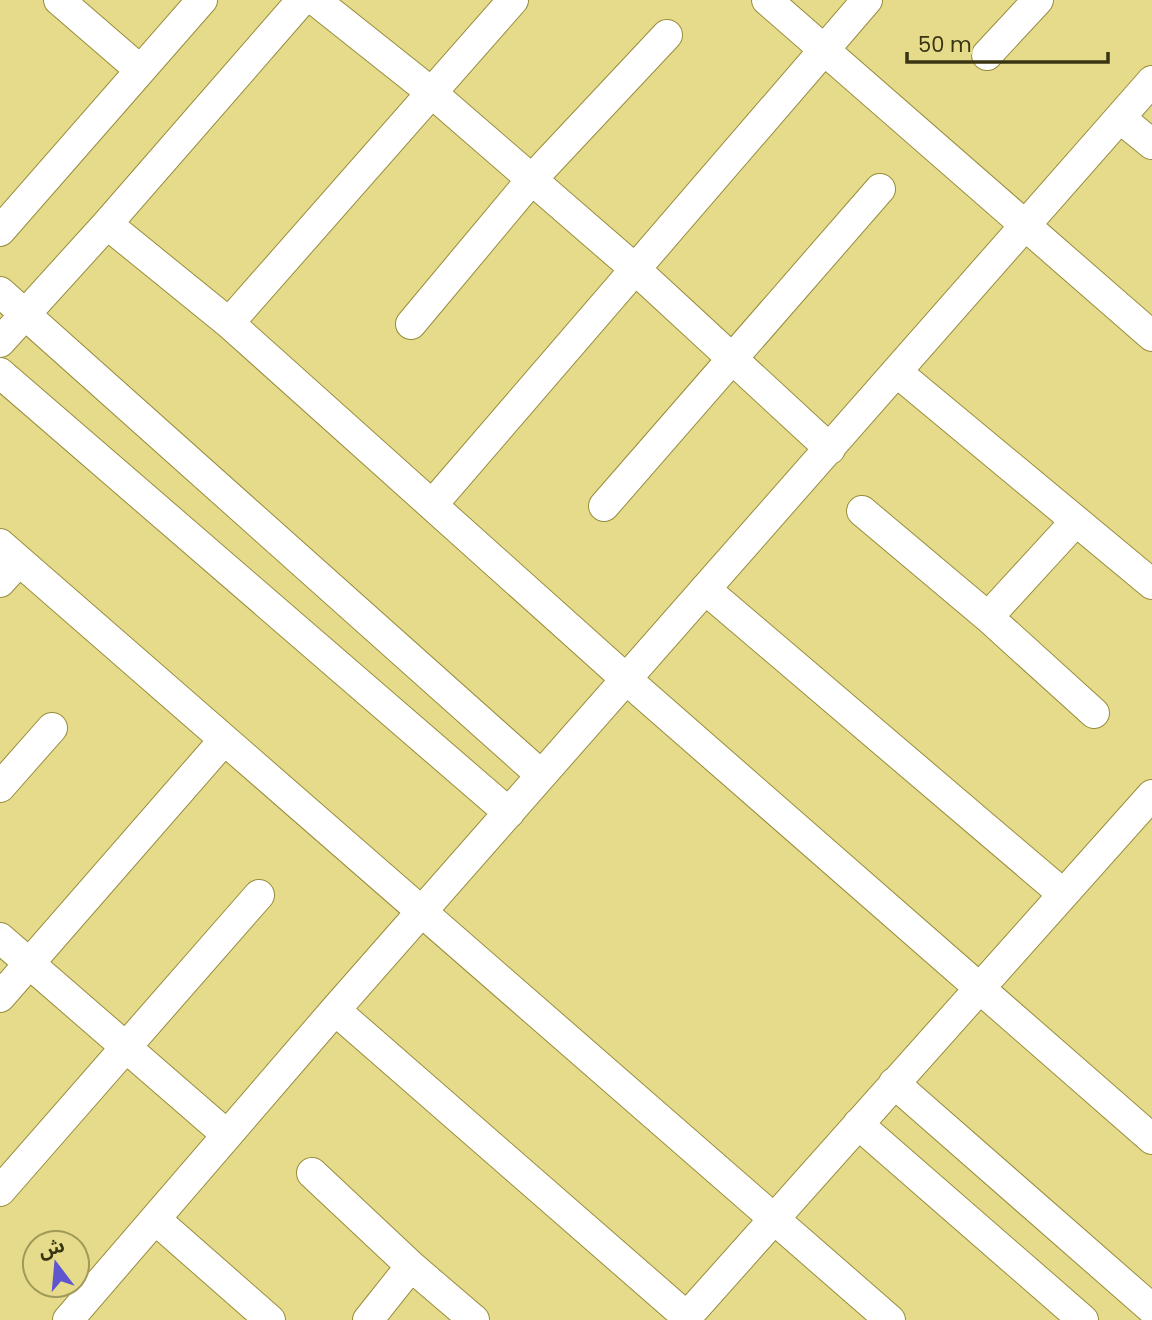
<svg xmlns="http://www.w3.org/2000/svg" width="1152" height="1320" viewBox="0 0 1152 1320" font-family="Poppins,'Noto Sans Arabic',sans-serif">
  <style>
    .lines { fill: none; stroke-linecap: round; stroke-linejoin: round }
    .street-casing { stroke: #988d3d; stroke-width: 32 }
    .street { stroke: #fff; stroke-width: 30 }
  </style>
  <rect width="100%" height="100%" fill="#e5db8a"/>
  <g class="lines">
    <g class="street-casing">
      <path id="street" d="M59 0 140 70
        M315 0 432 93 635 269 830 449
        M767 0 1152 336
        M987 55 1038 0
        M1120 118 1152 144
        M107 224 229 323 626 679 1152 1139
        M0 231 202 0
        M0 292 541 775
        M229 323 513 0
        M411 324 532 179 667 35
        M0 342 107 224 302 0
        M0 373 509 813
        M898 373 1152 584
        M432 505 867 0
        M604 506 880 189
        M862 511 988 617
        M1076 521 988 617 1094 713
        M0 544 890 1320
        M0 582 19 561
        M705 589 1063 894
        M0 787 52 728
        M0 938 227 1135
        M0 997 224 740
        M335 1010 687 1317
        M894 1083 1152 1309
        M858 1124 1083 1320
        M312 1173 411 1266 474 1320
        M0 1191 259 895
        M155 1219 270 1320
        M68 1320 335 1010 1152 81
        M368 1320 411 1266
        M684 1320 1152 795"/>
    </g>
    <use href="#street" class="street"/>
  </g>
  <g transform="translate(56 1264) rotate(344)"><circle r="33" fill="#e5db8a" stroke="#a0995a" stroke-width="2"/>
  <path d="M0-5L12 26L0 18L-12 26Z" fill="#5f56cf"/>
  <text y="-10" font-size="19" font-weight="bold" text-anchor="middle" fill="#393513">ش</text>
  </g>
  <path d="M907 52v10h201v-10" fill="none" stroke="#393513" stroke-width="3.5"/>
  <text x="918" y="52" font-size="21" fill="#393513" stroke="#e5db8a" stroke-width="5" paint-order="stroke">50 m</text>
</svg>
